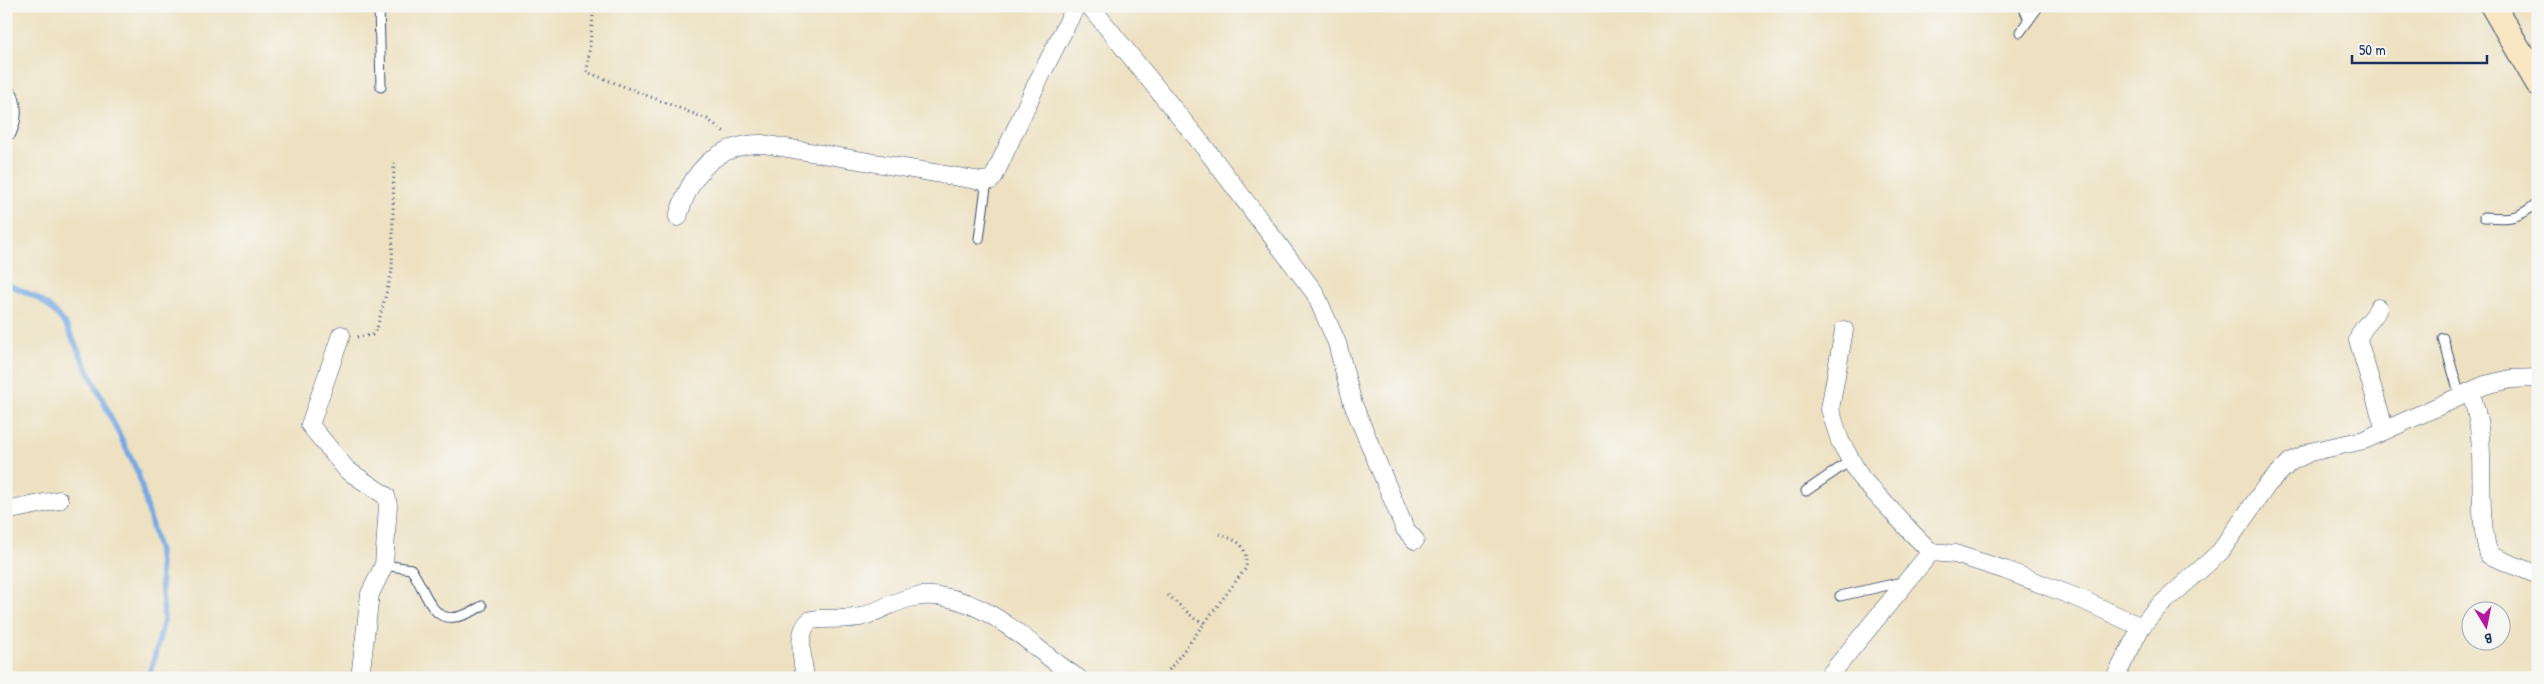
<svg xmlns="http://www.w3.org/2000/svg" width="2544" height="684" viewBox="0 0 2544 684" font-family="'Patrick Hand',sans-serif">
  <style>
    .lines { fill: none; stroke-linecap: round; stroke-linejoin: round }
    .stream { stroke: #78a9e3; stroke-width: 5.5 }
    .lane-casing { stroke: #3a4a6d; stroke-width: 11 }
    .street-casing { stroke: #3a4a6d; stroke-width: 19 }
    .secondary-casing { stroke: #3a4a6d; stroke-width: 27 }
    .path { stroke: #3a4a6d; stroke-width: 3; stroke-dasharray: 1 4; stroke-linecap: butt }
    .lane { stroke: #fff; stroke-width: 9 }
    .street { stroke: #fff; stroke-width: 18 }
    .secondary { stroke: #f9e7c3; stroke-width: 25 }
  </style>
  <rect width="100%" height="100%" fill="#f6f6f2"/>
  <filter id="ink" filterUnits="userSpaceOnUse"><feTurbulence type="fractalNoise" baseFrequency=".02" numOctaves="2"/><feDisplacementMap in="SourceGraphic" scale="10" xChannelSelector="R" yChannelSelector="G"/><feConvolveMatrix kernelMatrix="1 2 1 2 8 2 1 2 1" color-interpolation-filters="sRGB"/></filter>
  <filter id="wash" filterUnits="userSpaceOnUse"><feTurbulence type="fractalNoise" baseFrequency=".0096" numOctaves="4" result="noise"/><feDisplacementMap in="SourceGraphic" scale="20" xChannelSelector="R" yChannelSelector="G"/><feGaussianBlur stdDeviation="1.12" result="paint"/><feColorMatrix in="noise" values="0 0 0 0 0 0 0 0 0 0 0 0 0 0 0 0 0 1.4 0 .05"/><feComposite in="paint" operator="in"/></filter>
  <g filter="url(#wash)">
    <rect width="100%" height="100%" fill="#ede1c1"/>
    <g class="lines">
      <path class="stream" d="M6 284C35 295 49 302 67 327L138 473 159 552 164 620 149 678"/>
    </g>
  </g>
  <g filter="url(#ink)">
    <g class="lines">
      <g class="lane-casing">
        <path id="lane" d="M379 6 381 87
          M2023 6 2029 20
          M2020 32 2039 6
          M6 91 13 94C18 109 17 120 11 134
          M2484 217C2509 219 2519 219 2538 202
          M979 239 987 180
          M2443 338 2460 396
          M1806 491 1850 461
          M384 565 411 569C432 600 432 637 482 606
          M1840 596 1902 582"/>
      </g>
      <g class="street-casing">
        <path id="street" d="M1090 6 1205 148 1315 293 1337 343 1353 404 1405 529 1415 540
          M678 217C690 174 715 143 763 144L982 181 991 180 994 176 1037 83 1076 6
          M2378 308C2374 321 2362 324 2358 340L2385 430
          M1844 330 1830 409 1840 441 1861 478 1913 534 1931 552 1955 554 2005 570 2083 600 2141 627
          M341 335 310 425 347 470 386 496 388 505 384 565 370 594 360 678
          M2470 392C2491 444 2473 502 2489 555L2538 575
          M6 511 59 500
          M1829 676 1931 552
          M805 678C803 661 795 631 811 620 828 617 848 621 864 616 881 610 896 600 914 597 979 586 1029 647 1078 678
          M2115 678 2141 627 2155 610 2220 552 2267 485 2290 462 2310 452 2364 440 2485 385 2511 379 2538 378"/>
      </g>
      <g class="secondary-casing">
        <path id="secondary" d="M2493 6 2538 83"/>
      </g>
      <path class="path" d="M594 6 587 72 707 119 726 133
        M357 337 372 335 377 328 392 271 394 162
        M1168 595 1195 619 1206 623
        M1163 678 1246 568C1248 543 1237 541 1217 533"/>
      <use href="#lane" class="lane"/>
      <use href="#street" class="street"/>
      <use href="#secondary" class="secondary"/>
    </g>
  </g>
  <rect width="2544" height="684" fill="none" stroke="#f6f6f2" stroke-width="25"/>
  <g transform="translate(2486 626) rotate(170)"><circle r="24" fill="#f6f6f2" stroke="#9ea6b7"/>
  <path d="M0-4L9 19L0 12L-9 19Z" fill="#b5179e"/>
  <text y="-8" font-size="14" font-weight="bold" text-anchor="middle" fill="#1b2f5e">B</text>
  </g>
  <path d="M2352 55v8h135v-8" fill="none" stroke="#1b2f5e" stroke-width="2.5"/>
  <text x="2359" y="55" font-size="15" fill="#1b2f5e" stroke="#f6f6f2" stroke-width="4" paint-order="stroke">50 m</text>
</svg>
